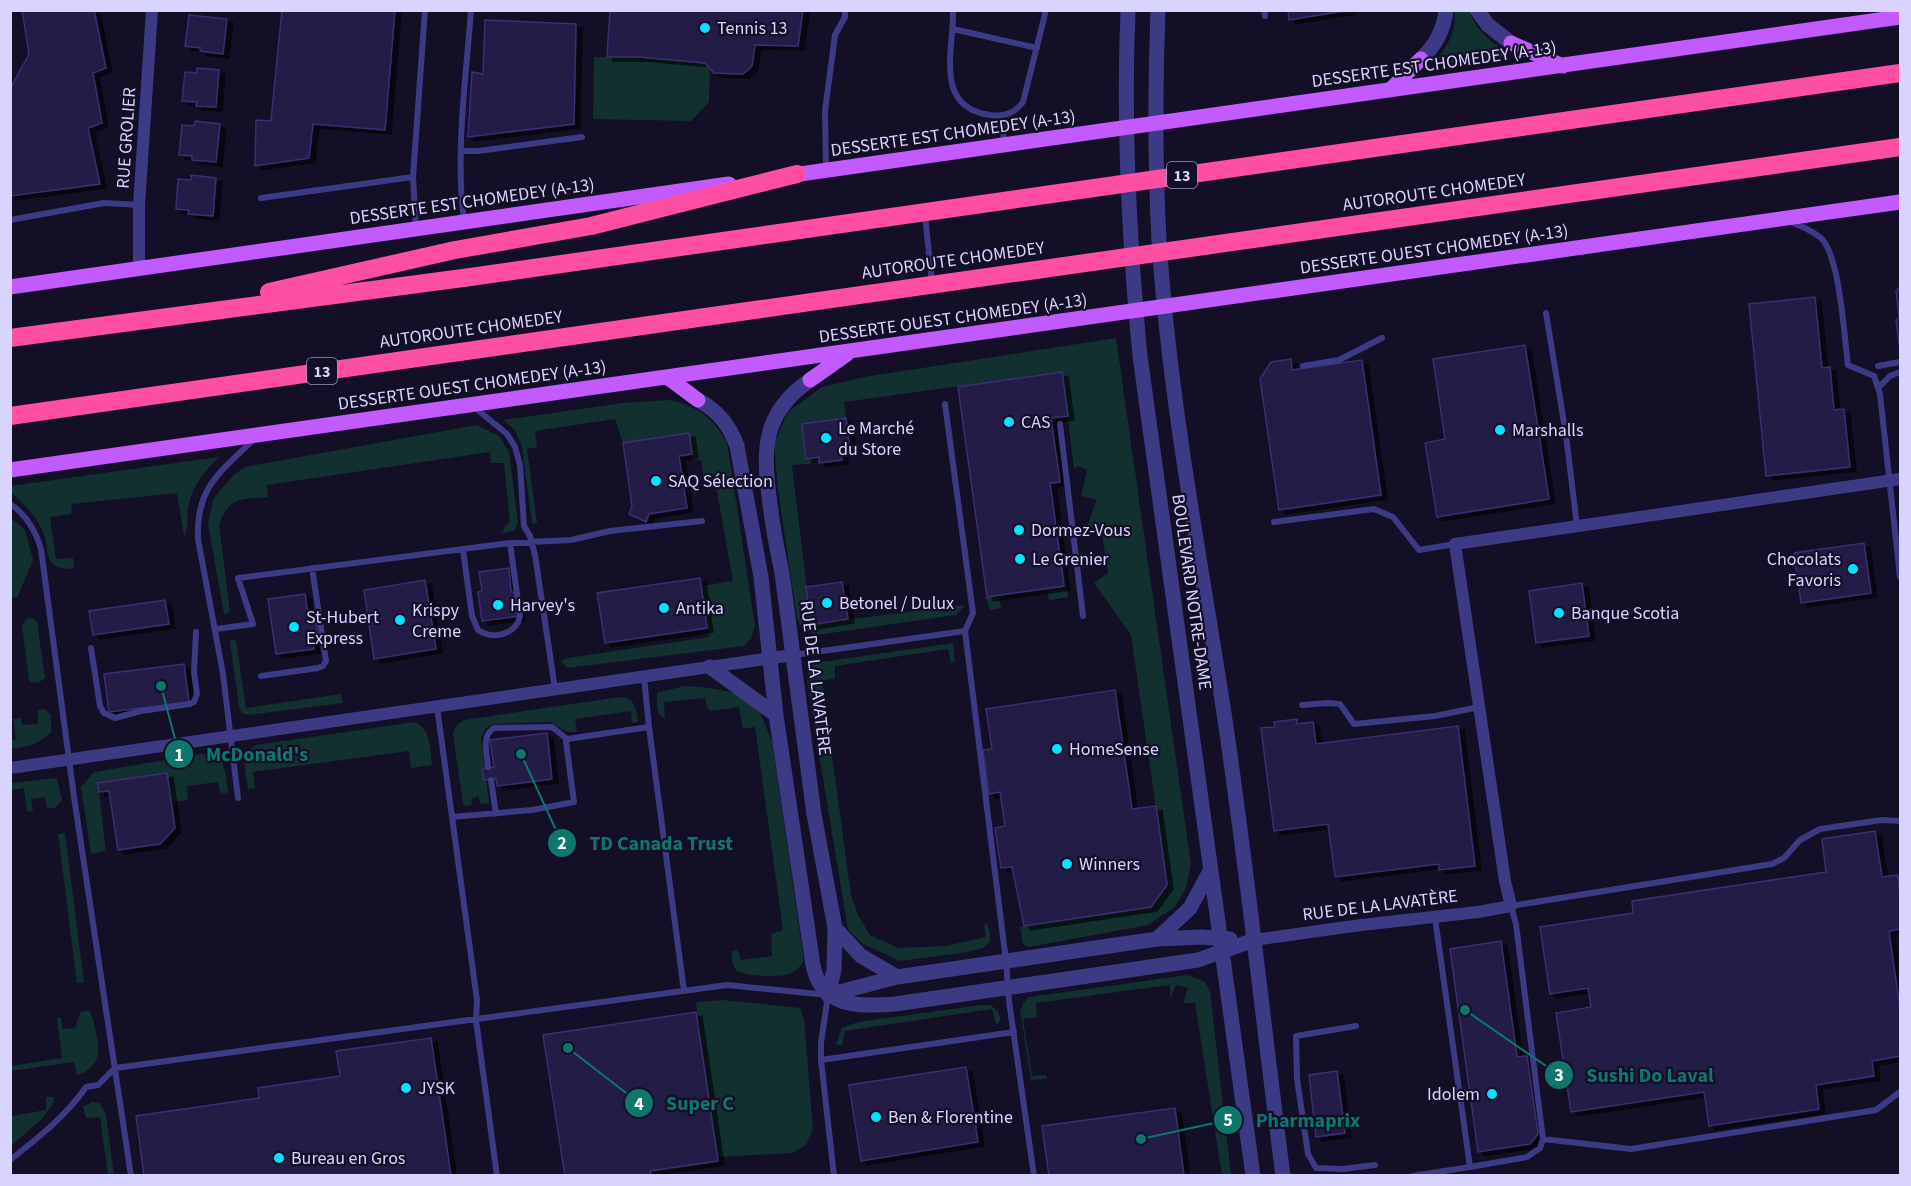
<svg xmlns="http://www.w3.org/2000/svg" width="1911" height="1186" viewBox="0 0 1911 1186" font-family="'Source Sans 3',sans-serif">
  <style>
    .green { fill: #12302f }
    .building { fill: #241b47; stroke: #3b2d73; stroke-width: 1.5; filter: url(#shadow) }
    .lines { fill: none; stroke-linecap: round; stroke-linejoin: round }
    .service { stroke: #3d3a85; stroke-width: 6 }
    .minor { stroke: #3d3a85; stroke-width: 12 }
    .tertiary { stroke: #3d3a85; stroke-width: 15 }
    .primary { stroke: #c25bff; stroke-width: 15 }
    .motorway { stroke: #ff4fa3; stroke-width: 18 }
    .poi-dot { fill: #00e5ff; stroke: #130f26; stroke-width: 2 }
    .labels { text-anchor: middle; stroke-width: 4.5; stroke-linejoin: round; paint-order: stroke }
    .shield { fill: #130f26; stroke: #9e99be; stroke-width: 1.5 }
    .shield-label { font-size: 16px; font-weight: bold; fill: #d9d4ff }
    .poi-label { font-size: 18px; fill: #d9d4ff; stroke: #130f26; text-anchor: start }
    .street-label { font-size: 18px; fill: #d9d4ff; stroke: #130f26 }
    .leader { fill: none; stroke: #0f766e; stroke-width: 2 }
    .callout-dot { fill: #0f766e; stroke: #130f26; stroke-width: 2 }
    .mark-label { font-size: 18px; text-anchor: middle; font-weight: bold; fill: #fff }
    .callout-label { font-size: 20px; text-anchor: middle; font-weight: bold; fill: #0f766e; stroke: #130f26; stroke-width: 4.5; stroke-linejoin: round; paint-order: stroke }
  </style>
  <defs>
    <filter id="shadow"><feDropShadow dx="6" dy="4" stdDeviation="0" flood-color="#0009"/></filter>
  </defs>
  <rect width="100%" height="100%" fill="#130f26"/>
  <path class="green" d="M1454 11H1469C1475 28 1489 42 1506 51L1505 56 1438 65 1436 60C1448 46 1457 30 1454 11Z
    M594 57 710 59 709 102 691 121 593 119Z
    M1116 338 1191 864 1186 888 1175 907 1148 925 1029 947 1023 944 1020 927 1151 907 1167 884 1131 635 1094 583 1108 573 1101 527 1086 529 1097 500 1081 496 1087 470 1078 466 1074 469 1062 372 844 402 846 418 802 424 806 459 819 457V463L792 465 811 624 965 605 956 615 817 635 803 630 797 618 778 490 774 443 788 412 822 387 864 377Z
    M671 400C701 409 709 415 727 442L755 626 751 638 744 646 567 668 561 661 568 658 709 637 701 586 733 581 716 486 705 487 701 460H692L688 434 623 443 615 419 535 431 537 447 527 449 537 523 532 524 522 447 515 430 503 420 623 403Z
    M477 425 499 436 509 452 518 523 514 531 502 533 505 526 510 522 504 463H491L490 452 267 485 268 497C243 499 228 497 219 525L230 612 224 614 208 523 213 500 222 488 235 474 245 467Z
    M219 457C203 473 192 486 188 509 186 520 190 525 184 536L177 493 72 504 71 514 50 517 56 559 73 558 74 568C65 570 56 569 50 560 46 554 47 544 45 537 39 520 25 503 11 493V486Z
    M11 518 25 530 33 560 17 598 11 597Z
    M1062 553 1068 597 1049 600 1047 589 999 595 1001 608 990 610 985 597 1064 586 1059 554Z
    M32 618 37 622 45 678C39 683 36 684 29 681L22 626 26 620Z
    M232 639 236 641 246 708 341 694 343 703 248 715 242 713 239 707 230 642Z
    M953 643 955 661 951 663 948 649 835 666V678L822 681 851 895 858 915 870 935 898 948 945 946 986 937 984 925 987 924 990 932V942L983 948 968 952 900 961 863 944 848 930 807 681 810 666 821 662Z
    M684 686C711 688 745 688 761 715 765 723 768 732 772 741L804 961C799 968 793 974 784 975 776 977 741 976 736 970 732 966 732 958 732 952L735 950 738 951 741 960 772 956 771 934 783 930 755 727 743 729 739 707 710 711 707 707 705 698 664 702 665 719C655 713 657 703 657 693Z
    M620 697C635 698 636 708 638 721L635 723 632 722 631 711 575 719 577 732H567L550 722 493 724 486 728 481 738 489 803 481 804 478 796 471 799 472 805 466 806 463 803 453 735C454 727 457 724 464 720Z
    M45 709 51 716V732C39 745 27 747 11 749V740L16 739 13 719 21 718 22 725 38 724V710Z
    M415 722C432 731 430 749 432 765L411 768 409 751 253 772 255 788 248 789C246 771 239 757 256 745Z
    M201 754C227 754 225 771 228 792L224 794 220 792 218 782 187 786 188 800 172 802 167 773 98 783 106 851 91 854 81 787 94 772Z
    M57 778 62 800 55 808H47L45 797 31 799 33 811 27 812 24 788 11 790V783Z
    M65 833 84 982 77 983 58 834Z
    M1188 975 1205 982 1210 991 1231 1175H1222L1195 1003H1183L1188 988 1176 985 1170 999V985L1036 1003 1037 1017 1023 1019 1032 1076 1046 1075 1047 1079 1031 1080 1020 1009H1022L1023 1003 1029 997Z
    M723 1000 800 1008 804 1019 813 1129 806 1145 792 1153 717 1157 696 1002Z
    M981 1005H991L998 1012 1001 1021 996 1024 992 1009 845 1031 842 1046 836 1044 842 1028 858 1022Z
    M88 1010C94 1015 100 1048 98 1056 95 1065 85 1073 77 1075L74 1062 11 1071V1066L62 1058 57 1018H61L62 1029 75 1028 80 1013Z
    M46 1097H52L54 1101 43 1118 11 1146V1116L46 1110Z
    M92 1102 100 1103 106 1115 114 1175H108L100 1117 86 1118 83 1107Z"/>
  <path class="building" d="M22 10H94L106 68 93 73 102 123 88 128 100 184 10 196V89L29 54Z
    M282 10H395L385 130 313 124 309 158 255 166 256 120 271 121Z
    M610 10H803L798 46 755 45 752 66 743 74 714 73 705 63 640 57H607Z
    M1288 10H1350L1289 20Z
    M189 15 227 19 223 54 200 51 201 48 185 46Z
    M485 20 576 24 574 124 468 137 472 72 483 74Z
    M197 68 219 70 216 107 196 106 197 102 182 101 185 72 197 73Z
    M195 121 220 124 216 162 192 160V156L179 155 182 125 194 126Z
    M191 175 216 178 213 216 188 214 189 210 176 209 178 179 191 180Z
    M1900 287V350L1896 321 1899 317 1896 291Z
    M1815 297 1822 368 1830 367 1834 410 1844 409 1850 467 1766 476 1749 304Z
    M1525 345 1549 499 1437 517 1425 443 1445 439 1433 359Z
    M1291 359 1292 370 1362 360 1381 495 1279 510 1260 379 1271 362Z
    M1062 372 1068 416 1051 418 1060 482 1050 483 1064 586 987 597 958 387Z
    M846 418 850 451 841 453 842 460 819 463V457L806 459 802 424Z
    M689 433 692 454 679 456 687 508 649 514 646 522 629 514 632 506 623 443Z
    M1864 543 1871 593 1801 603 1794 553Z
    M509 568 511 591 515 594 519 616 482 621 478 592 482 591 479 572Z
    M700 578 707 628 605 643 597 593Z
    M425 580 436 649 374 659 364 590Z
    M842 582 848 619 811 625 806 587Z
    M1582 583 1589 636 1536 643 1529 591Z
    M305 594 308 615 315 614 318 639H312L314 649 276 654 268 599Z
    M165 600 169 624 93 635 89 611Z
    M184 664 189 702 109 712 104 674Z
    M1115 690 1132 809 1156 806 1167 885 1151 907 1024 926 1012 867 1001 868 995 828 1005 826 1000 792 989 794 983 750 992 749 986 709Z
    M1297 719V724L1313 722 1316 744 1458 726 1475 866 1439 870V864L1335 877 1328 824 1274 831 1261 728 1275 727 1274 722Z
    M547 733 552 779 497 786 496 779 484 780 482 769 494 767 490 740Z
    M167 773 175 828 160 844 118 850 109 791 99 792 98 783Z
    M1875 831 1882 877 1898 875 1900 894V929L1889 931 1900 1009V1056L1872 1061 1874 1076 1816 1085 1819 1109 1709 1126 1704 1092 1571 1112 1556 1013 1591 1007 1588 988 1550 994 1540 927 1633 913 1632 901 1826 872 1822 839Z
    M1501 941 1517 1057 1527 1056 1538 1134 1530 1144 1478 1152 1450 949Z
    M696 1012 718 1161 650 1171 651 1176H565L543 1035Z
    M431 1038 451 1176H144L136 1116 259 1098 258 1088 340 1076 336 1051Z
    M966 1067 978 1142 861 1161 849 1085Z
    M1337 1071 1345 1133 1316 1137 1309 1075Z
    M1175 1108 1184 1176H1049L1042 1126Z"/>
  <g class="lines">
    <path class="service" d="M953 10C954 50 933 107 990 115 1003 117 1015 113 1023 102L1046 10
      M1264 10 1265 16
      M953 29 1037 48
      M1002 116 1004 145
      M461 151H478L582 137
      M826 170 825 111 835 35 845 17V10
      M261 198 413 177
      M925 215 932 283
      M10 220 104 203 139 205
      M464 221C455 154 466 78 471 10
      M1789 221C1800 226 1813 230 1822 239 1840 259 1844 335 1848 365L1874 376 1880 394 1900 577
      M416 228 413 177 425 10
      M1546 313 1566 435 1577 526
      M1303 366 1339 360 1382 338
      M1878 366 1900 362
      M1878 388 1890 376 1900 372
      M945 404 973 613 965 631 1006 961 1009 1001 1034 1176
      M474 407 507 434 515 447 520 465 524 526 530 536 535 555 555 689
      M1060 424 1083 616
      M10 504C27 515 36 532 41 549L74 797 131 1176
      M1274 522 1374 509 1393 517 1419 550 1455 544
      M463 550 472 616 478 630C493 640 516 635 520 616L510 543
      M216 629 253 624 238 578 510 543 571 540 610 531 702 521
      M91 648 100 706 104 713 115 718 141 711 190 704 194 702 197 694 194 672 196 632
      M794 655 965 631
      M261 676 318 668 323 666 326 661 312 568
      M644 677 649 727 684 991
      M1302 705 1328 703 1340 704 1354 724 1435 716 1479 707
      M437 707 477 1000 476 1020 497 1176
      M488 767C487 753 481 736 494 728L552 727 567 739
      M491 780 496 814
      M238 798 223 674 198 539C196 486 220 473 254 439
      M452 817 532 810 574 802 566 742 567 739 649 727
      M1356 1026 1296 1036 1297 1079 1308 1154 1316 1168 1343 1169 1375 1165
      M821 1060 1014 1032
      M1543 1139 1631 1149 1876 1110 1900 1092
      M10 1160C38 1138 66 1116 86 1087L98 1085 115 1068 727 985 828 995 821 1043V1060L834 1176
      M1470 1167 1527 1157 1540 1148 1543 1139 1516 924 1511 906 1772 864 1784 858 1800 840 1820 829 1882 820 1900 821
      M1412 1176 1470 1167 1435 918"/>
    <path class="minor" d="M139 268V205L152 10
      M10 768 793 655
      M1254 940 1361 925 1478 912 1511 906 1505 881 1455 544 1900 479"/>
    <path class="tertiary" d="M1128 10C1123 126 1129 241 1140 356L1253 1176
      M1158 10C1155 87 1155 164 1159 240 1169 398 1200 557 1224 713 1247 867 1263 1022 1283 1176
      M1477 10 1488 25 1511 43
      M1421 59C1435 46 1444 30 1446 10
      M810 380C761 414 763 451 770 504 773 528 777 550 782 573L814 814 835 928 834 970 828 995
      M698 400C718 411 729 424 737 446L761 577 776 715 813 965C821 1008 860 1007 895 1004L1198 960 1254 940
      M710 667 776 715
      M835 928 861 956 897 977
      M1157 939 1190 908 1210 871
      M828 995 897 977 1157 939 1201 937 1230 939"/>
    <path class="primary" d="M1511 43 1563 66
      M1390 90 1421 59
      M786 176 1900 17
      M10 287 729 184
      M667 377 698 400
      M810 380 847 354
      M10 470 1900 202"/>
    <path class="motorway" d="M269 292 455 250 591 226 797 174
      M10 338 463 278 1900 73
      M10 416 1900 147"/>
  </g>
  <g class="poi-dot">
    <circle cx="705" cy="28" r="6"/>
    <circle cx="1009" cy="422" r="6"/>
    <circle cx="1500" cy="430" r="6"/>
    <circle cx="826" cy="438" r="6"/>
    <circle cx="656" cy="481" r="6"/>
    <circle cx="1019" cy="530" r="6"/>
    <circle cx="1020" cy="559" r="6"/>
    <circle cx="1853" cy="569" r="6"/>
    <circle cx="827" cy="603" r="6"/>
    <circle cx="498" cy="605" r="6"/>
    <circle cx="664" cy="608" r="6"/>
    <circle cx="1559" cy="613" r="6"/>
    <circle cx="400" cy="620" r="6"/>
    <circle cx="294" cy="627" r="6"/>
    <circle cx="1057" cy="749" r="6"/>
    <circle cx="1067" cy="864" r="6"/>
    <circle cx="406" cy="1088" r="6"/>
    <circle cx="1492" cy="1094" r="6"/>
    <circle cx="876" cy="1117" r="6"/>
    <circle cx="279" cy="1158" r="6"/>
  </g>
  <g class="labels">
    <g class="shield">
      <rect x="1167" y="162" width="30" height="26" rx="4.5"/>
      <rect x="307" y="358" width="30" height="26" rx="4.5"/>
    </g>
    <g class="shield-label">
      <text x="1182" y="181">13</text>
      <text x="322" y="377">13</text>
    </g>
    <g class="poi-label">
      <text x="717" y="34">Tennis 13</text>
      <text x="1021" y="428">CAS</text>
      <text x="838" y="434">Le Marché<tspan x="838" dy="21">du Store</tspan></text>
      <text x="1512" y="436">Marshalls</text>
      <text x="668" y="487">SAQ Sélection</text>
      <text x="1031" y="536">Dormez-Vous</text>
      <text x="1032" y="565">Le Grenier</text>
      <text x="1841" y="565" text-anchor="end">Chocolats<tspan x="1841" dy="21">Favoris</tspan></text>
      <text x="839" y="609">Betonel / Dulux</text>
      <text x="510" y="611">Harvey's</text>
      <text x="676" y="614">Antika</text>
      <text x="412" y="616">Krispy<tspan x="412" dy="21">Creme</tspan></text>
      <text x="1571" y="619">Banque Scotia</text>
      <text x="306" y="623">St-Hubert<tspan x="306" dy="21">Express</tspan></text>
      <text x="1069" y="755">HomeSense</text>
      <text x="1079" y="870">Winners</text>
      <text x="418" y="1094">JYSK</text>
      <text x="1480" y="1100" text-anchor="end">Idolem</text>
      <text x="888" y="1123">Ben &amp; Florentine</text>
      <text x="291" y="1164">Bureau en Gros</text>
    </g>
    <g class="street-label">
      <text transform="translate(1434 64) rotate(-8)" y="6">DESSERTE EST CHOMEDEY (A-13)</text>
      <text transform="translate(953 133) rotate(-8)" y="6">DESSERTE EST CHOMEDEY (A-13)</text>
      <text transform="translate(126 138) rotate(-86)" y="6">RUE GROLIER</text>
      <text transform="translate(1434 192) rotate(-8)" y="6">AUTOROUTE CHOMEDEY</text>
      <text transform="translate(472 201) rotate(-8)" y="6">DESSERTE EST CHOMEDEY (A-13)</text>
      <text transform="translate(1434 249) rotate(-8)" y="6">DESSERTE OUEST CHOMEDEY (A-13)</text>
      <text transform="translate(953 260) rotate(-8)" y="6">AUTOROUTE CHOMEDEY</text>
      <text transform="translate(953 318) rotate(-8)" y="6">DESSERTE OUEST CHOMEDEY (A-13)</text>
      <text transform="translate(471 329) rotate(-8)" y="6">AUTOROUTE CHOMEDEY</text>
      <text transform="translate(472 385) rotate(-8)" y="6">DESSERTE OUEST CHOMEDEY (A-13)</text>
      <text transform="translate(1192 592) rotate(82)" y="6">BOULEVARD NOTRE-DAME</text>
      <text transform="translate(816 678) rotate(83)" y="6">RUE DE LA LAVATÈRE</text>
      <text transform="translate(1380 905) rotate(-7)" y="6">RUE DE LA LAVATÈRE</text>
    </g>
  </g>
  <path class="leader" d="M161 686L179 754M521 754L562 843M1465 1010L1559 1075M568 1048L639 1103M1141 1139L1228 1120"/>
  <g class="callout-dot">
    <circle cx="161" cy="686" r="6"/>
    <circle cx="521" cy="754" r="6"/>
    <circle cx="1465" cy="1010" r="6"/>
    <circle cx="568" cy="1048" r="6"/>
    <circle cx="1141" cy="1139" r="6"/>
    <circle cx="179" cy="754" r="15"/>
    <circle cx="562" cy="843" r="15"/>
    <circle cx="1559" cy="1075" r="15"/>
    <circle cx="639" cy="1103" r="15"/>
    <circle cx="1228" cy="1120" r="15"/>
  </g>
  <g class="mark-label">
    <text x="179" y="761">1</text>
    <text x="562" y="849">2</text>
    <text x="1559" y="1081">3</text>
    <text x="639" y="1110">4</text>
    <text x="1228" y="1126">5</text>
  </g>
  <g class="callout-label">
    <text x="257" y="761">McDonald's</text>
    <text x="661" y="850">TD Canada Trust</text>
    <text x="1650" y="1082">Sushi Do Laval</text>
    <text x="700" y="1110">Super C</text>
    <text x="1308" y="1127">Pharmaprix</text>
  </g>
  <rect width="1911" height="1186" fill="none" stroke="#d9d4ff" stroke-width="24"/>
</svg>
